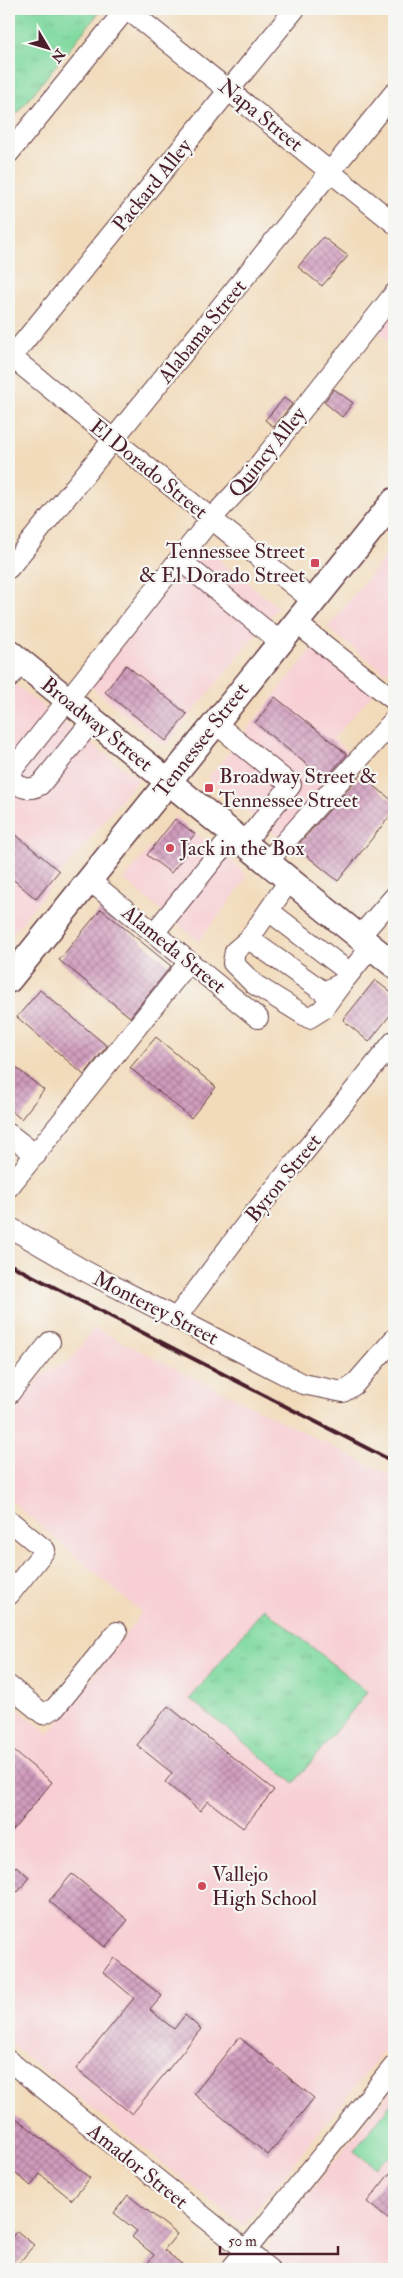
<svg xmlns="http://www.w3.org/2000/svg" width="403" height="2278" viewBox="0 0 403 2278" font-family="'IM FELL Double Pica',serif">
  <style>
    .built { fill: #f7cfd4 }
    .grass { fill: #7ed99f; stroke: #647c65 }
    .park { fill: url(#park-tufts); stroke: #647c65 }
    .building { fill: url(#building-cross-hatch) }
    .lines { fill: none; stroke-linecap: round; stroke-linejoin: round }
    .minor-casing { stroke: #633b41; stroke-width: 22 }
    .major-casing { stroke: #633b41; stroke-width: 28 }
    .minor { stroke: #fff; stroke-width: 20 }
    .major { stroke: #fff; stroke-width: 25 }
    .rail { stroke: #4a1f2b; stroke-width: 4 }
    .poi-dot { fill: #d1495b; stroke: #f6f6f2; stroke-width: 2 }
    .labels { text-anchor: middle; stroke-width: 4.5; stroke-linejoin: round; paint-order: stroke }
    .street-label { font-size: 21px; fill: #4a1f2b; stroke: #f6f6f2 }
    .poi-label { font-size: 21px; fill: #4a1f2b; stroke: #f6f6f2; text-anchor: start }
  </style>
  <defs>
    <pattern id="park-tufts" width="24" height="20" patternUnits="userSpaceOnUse" patternTransform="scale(1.25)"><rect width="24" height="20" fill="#7ed99f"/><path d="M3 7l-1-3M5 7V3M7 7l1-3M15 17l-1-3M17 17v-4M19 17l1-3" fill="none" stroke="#6eba89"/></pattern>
    <pattern id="building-cross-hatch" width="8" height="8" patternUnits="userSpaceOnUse" patternTransform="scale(1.25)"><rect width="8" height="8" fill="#d09bbd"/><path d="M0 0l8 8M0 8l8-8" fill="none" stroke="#ab7e9a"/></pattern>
  </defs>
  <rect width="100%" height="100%" fill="#f6f6f2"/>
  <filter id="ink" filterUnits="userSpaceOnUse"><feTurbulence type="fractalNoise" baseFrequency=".02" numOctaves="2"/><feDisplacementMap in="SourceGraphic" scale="10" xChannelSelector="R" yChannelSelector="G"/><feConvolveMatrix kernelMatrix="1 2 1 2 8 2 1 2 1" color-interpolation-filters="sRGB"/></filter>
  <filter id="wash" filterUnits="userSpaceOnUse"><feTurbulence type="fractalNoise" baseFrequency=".0096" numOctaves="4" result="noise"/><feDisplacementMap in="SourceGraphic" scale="20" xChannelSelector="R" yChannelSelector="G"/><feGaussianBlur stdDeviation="1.12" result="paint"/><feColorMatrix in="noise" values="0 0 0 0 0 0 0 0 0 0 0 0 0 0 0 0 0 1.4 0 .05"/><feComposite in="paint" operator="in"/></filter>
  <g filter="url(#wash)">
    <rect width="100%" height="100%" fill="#f2dbbb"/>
    <path class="built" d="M394 309V345L377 331Z
      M394 545V663L386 673 327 628Z
      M202 546 278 607 168 743 163 745 90 686Z
      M311 650H321L373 693 333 739 353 755 282 839 210 781 209 777Z
      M9 680 138 779 9 938Z
      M175 816 241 869 246 879 199 941 124 880Z
      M94 1328 394 1477V2038L243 2226 9 2043V1702L49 1734 142 1613 9 1499V1414L42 1374 70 1361Z
      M394 2087V2269H289L268 2252 271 2241Z"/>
    <path class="grass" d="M394 2100V2156L384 2159 376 2168 354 2151Z"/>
    <path class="park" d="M9 9 101 10 9 123Z
      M264 1608 367 1692 294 1783 190 1699Z"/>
    <g id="blocks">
      <path class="building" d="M323 237 348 256 322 286 298 267Z
        M334 389 353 403 342 417 324 402Z
        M284 398 292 404 274 427 265 420Z
        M126 665 187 714 166 741 105 692Z
        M275 697 347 754 325 779 255 723Z
        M361 775 394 802V811L338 881 296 847Z
        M175 819 195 834 185 846 190 849 171 873 147 855Z
        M9 829 59 871 36 899 9 876Z
        M101 909 171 966 130 1017 59 960Z
        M375 980 394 995V1010L369 1042 343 1020Z
        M40 990 107 1046 84 1075 17 1017Z
        M156 1037 216 1087 191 1118 130 1068Z
        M9 1062 44 1090 21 1119 9 1109Z
        M168 1706 274 1790 243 1828 208 1801 200 1811 165 1782 172 1773 137 1745Z
        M9 1747 52 1782 9 1835Z
        M16 1866 29 1877 18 1892 9 1885V1874Z
        M72 1874 128 1920 105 1947 49 1901Z
        M114 1958 162 1996 150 2010 174 2029 185 2015 201 2029 132 2114 76 2069 134 1998 103 1972Z
        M239 2037 314 2098 268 2155 194 2094Z
        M9 2112 90 2178 72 2200 40 2174 31 2186 9 2168Z
        M394 2168V2224L367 2202Z
        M128 2195 177 2234 164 2250 188 2269H143L154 2255 132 2237 137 2231 114 2213Z
        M17 2231 34 2245 14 2269H9V2241Z"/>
    </g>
  </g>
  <g filter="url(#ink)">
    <use href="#blocks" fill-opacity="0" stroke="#633b41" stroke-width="1"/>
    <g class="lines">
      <g class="minor-casing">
        <path id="minor" d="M127 9 394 223
          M9 153 126 9
          M9 355 313 601
          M9 360 295 9
          M180 560 280 642
          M9 568 394 93
          M295 622 394 700
          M9 678 22 662
          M215 723 291 785 244 843
          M9 774 211 519 247 480 394 294
          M9 778C20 787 27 792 40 785L92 721
          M267 862 394 720
          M89 880 258 1018
          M269 911 350 973
          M154 933 233 835
          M359 937 394 897
          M249 939 289 881
          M342 983 322 1010 309 1018 254 984 233 963 235 951 249 939 324 992 342 983 371 947
          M9 1134 36 1155
          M9 1187 189 962
          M9 1227 85 1271 303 1384 343 1392 354 1385 394 1339
          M176 1318 253 1215 394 1041
          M9 1394 50 1342
          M9 1595 45 1550 11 1522
          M9 1686 43 1714 55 1708 117 1632
          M9 2061 269 2269
          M231 2269 394 2066"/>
      </g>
      <g class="major-casing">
        <path id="major" d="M9 652 394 965
          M9 980 394 501"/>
      </g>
      <use href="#minor" class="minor"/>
      <use href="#major" class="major"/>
      <path class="rail" d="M9 1264 394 1462"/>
    </g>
  </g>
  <g class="poi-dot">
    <rect x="310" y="558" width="10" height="10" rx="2.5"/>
    <rect x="204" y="783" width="10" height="10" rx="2.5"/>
    <circle cx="170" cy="848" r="5"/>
    <circle cx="202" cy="1886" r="5"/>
  </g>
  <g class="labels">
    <g class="street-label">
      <text transform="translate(261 115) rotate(39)" y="7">Napa Street</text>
      <text transform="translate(152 185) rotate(-51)" y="7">Packard Alley</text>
      <text transform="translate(202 331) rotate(-51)" y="7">Alabama Street</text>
      <text transform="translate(267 452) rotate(-51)" y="7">Quincy Alley</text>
      <text transform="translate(149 469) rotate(39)" y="7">El Dorado Street</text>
      <text transform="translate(97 724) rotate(39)" y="7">Broadway Street</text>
      <text transform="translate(201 740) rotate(-52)" y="7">Tennessee Street</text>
      <text transform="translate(174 949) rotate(39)" y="7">Alameda Street</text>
      <text transform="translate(283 1178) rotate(-51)" y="7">Byron Street</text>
      <text transform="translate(156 1308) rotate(27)" y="7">Monterey Street</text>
      <text transform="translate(138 2166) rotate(39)" y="7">Amador Street</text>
    </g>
    <g class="poi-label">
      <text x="305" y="558" text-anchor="end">Tennessee Street<tspan x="305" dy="24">&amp; El Dorado Street</tspan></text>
      <text x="219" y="783">Broadway Street &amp;<tspan x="219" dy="24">Tennessee Street</tspan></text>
      <text x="180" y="855">Jack in the Box</text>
      <text x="212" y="1881">Vallejo<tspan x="212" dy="24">High School</tspan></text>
    </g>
  </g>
  <rect width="403" height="2278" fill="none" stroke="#f6f6f2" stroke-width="30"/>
  <g transform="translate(48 48) rotate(128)" stroke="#f6f6f2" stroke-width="4" paint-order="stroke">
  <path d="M0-4L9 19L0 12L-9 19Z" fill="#4a1f2b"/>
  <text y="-8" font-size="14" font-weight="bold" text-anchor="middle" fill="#4a1f2b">N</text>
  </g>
  <path d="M220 2246v8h118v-8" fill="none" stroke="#4a1f2b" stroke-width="2.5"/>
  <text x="228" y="2246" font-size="15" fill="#4a1f2b" stroke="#f6f6f2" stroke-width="4" paint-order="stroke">50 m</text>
</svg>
